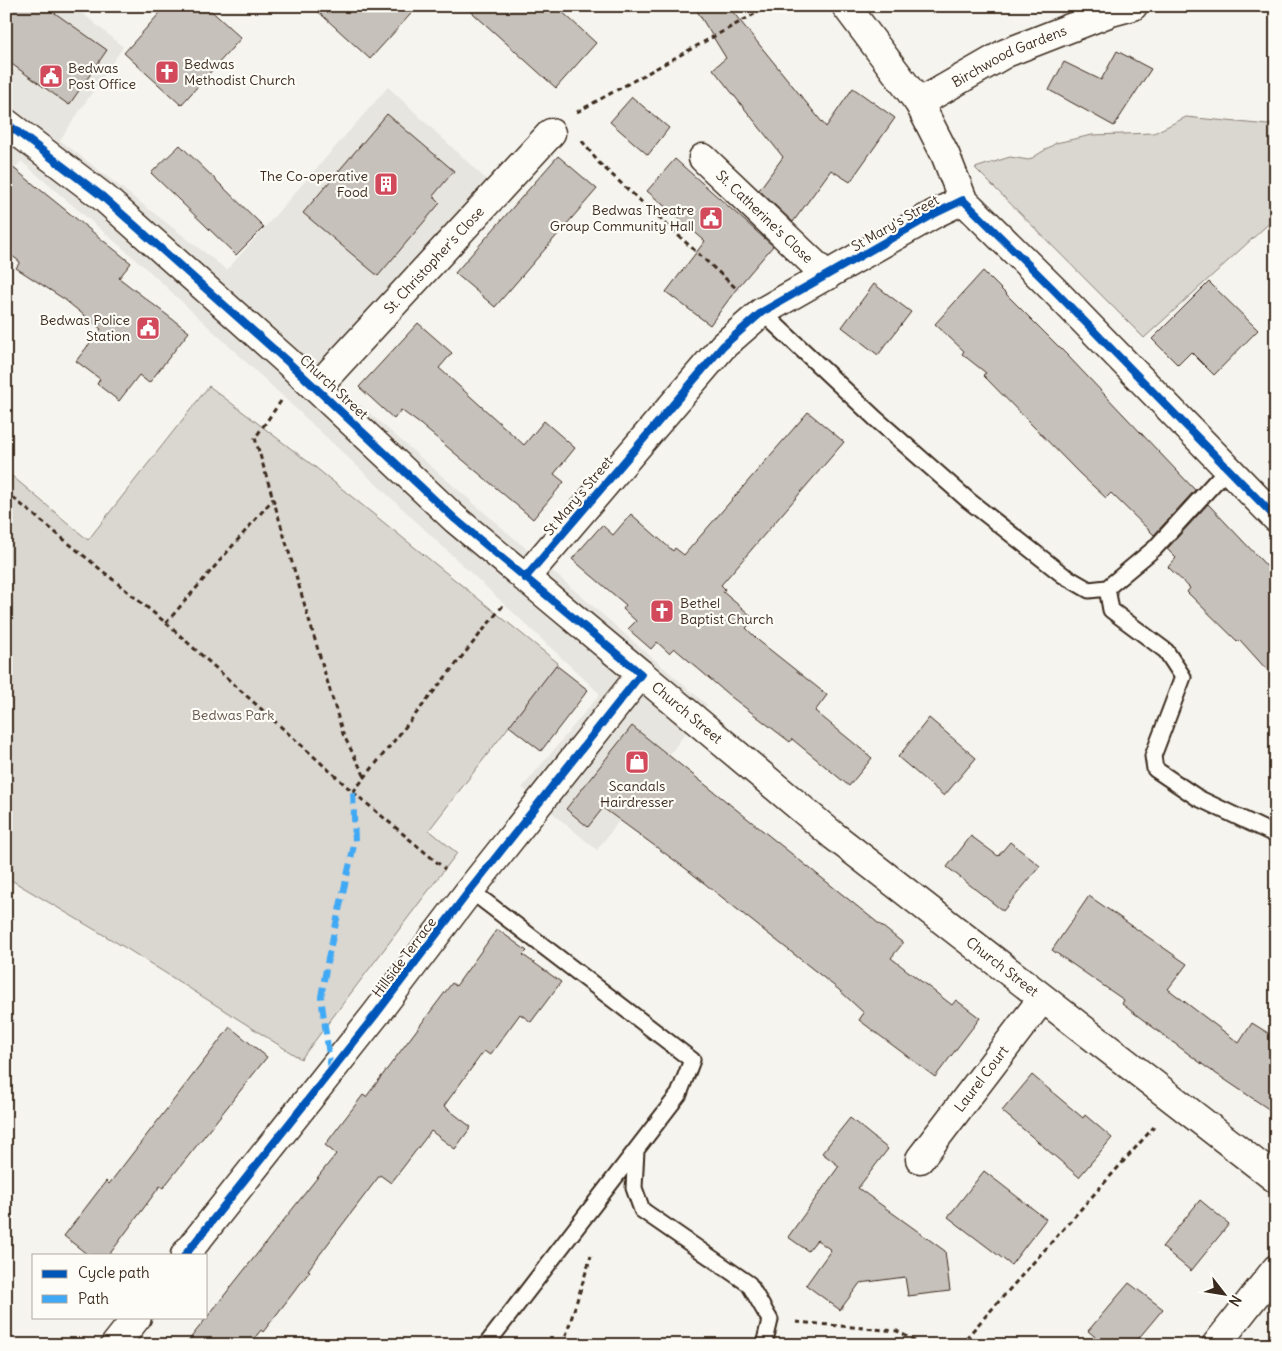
<svg xmlns="http://www.w3.org/2000/svg" width="1282" height="1351" viewBox="0 0 1282 1351" font-family="Delius,sans-serif">
  <style>
    .built { fill: #e7e5df }
    .green { fill: #dad6d0; stroke: #8a8077 }
    .building { fill: #c7c1bb; stroke: #3b2a1e }
    .lines { fill: none; stroke-linecap: round; stroke-linejoin: round }
    .lane-casing { stroke: #3b2a1e; stroke-width: 19 }
    .street-casing { stroke: #3b2a1e; stroke-width: 31 }
    .secondary-casing { stroke: #3b2a1e; stroke-width: 31 }
    .path { stroke: #3b2a1e; stroke-width: 3; stroke-dasharray: 5 4; stroke-linecap: butt }
    .lane { stroke: #fdfcf7; stroke-width: 15 }
    .street { stroke: #fdfcf7; stroke-width: 28 }
    .secondary { stroke: #fdfcf7; stroke-width: 28 }
    .quiet { stroke: #3fa9f5; stroke-width: 6; stroke-dasharray: 12 6; stroke-linecap: butt }
    .cycleway-casing { stroke: #fdfcf7; stroke-width: 11 }
    .cycleway { stroke: #0057b8; stroke-width: 8 }
    .labels { text-anchor: middle; stroke-width: 4.5; stroke-linejoin: round; paint-order: stroke }
    .street-label { font-size: 14px; fill: #3b2a1e; stroke: #fdfcf7 }
    .poi-label { font-size: 14px; fill: #3b2a1e; stroke: #fdfcf7; text-anchor: start }
    .park-label { font-size: 14px; fill: #63554a; stroke: #fdfcf7 }
  </style>
  <rect width="100%" height="100%" fill="#f5f4ee"/>
  <filter id="ink" filterUnits="userSpaceOnUse"><feTurbulence type="fractalNoise" baseFrequency=".02" numOctaves="2"/><feDisplacementMap in="SourceGraphic" scale="10" xChannelSelector="R" yChannelSelector="G"/><feConvolveMatrix kernelMatrix="1 2 1 2 8 2 1 2 1" color-interpolation-filters="sRGB"/></filter>
  <g filter="url(#ink)">
    <path class="built" d="M62 6H74L123 47 60 140 227 270 388 87 507 199 338 386 707 705 597 850 522 788 600 694 148 270 21 161 6 179V80Z"/>
    <path class="green" d="M1186 117 1268 125 1276 121V217L1144 338 975 168 1010 157 1029 160 1056 143 1092 135 1154 133Z
      M209 386 315 467 558 663 429 830 457 853 301 1059 129 950 6 877V471L88 540Z"/>
    <path class="building" d="M6 6H45L107 50 69 105 6 60Z
      M166 6H206L241 38 181 105 124 53Z
      M312 6H418L370 59Z
      M465 6H556L596 43 556 88Z
      M694 6H728L826 127 853 88 895 118 850 182 831 170 793 222 759 190 783 157 713 69 726 58Z
      M1117 51 1151 69 1114 126 1049 90 1064 62 1101 80Z
      M632 97 669 128 648 155 610 122Z
      M387 114 454 171 433 196 440 203 378 276 303 213Z
      M180 145 264 227 236 255 151 173Z
      M558 156 597 189 495 307 455 273Z
      M675 159 773 246 738 287 710 325 666 292 705 241 647 191Z
      M6 162 131 263 119 278 189 332 149 383 139 375 119 401 97 384 100 379 76 361 101 329 64 299 16 268 20 262 6 251Z
      M983 271 1068 356 1195 490 1154 535 1111 493 1106 498 1079 473 983 375 986 373 962 354 964 351 935 324Z
      M1209 282 1258 330 1214 375 1191 352 1178 365 1152 339Z
      M874 284 911 312 878 355 842 327Z
      M418 323 452 353 439 368 524 445 544 421 575 448 554 474 564 482 533 519 420 424 401 410 394 419 359 387Z
      M808 412 844 442 721 585 725 589 723 592 755 619 746 628 759 641 827 695 815 711 872 758 849 786 792 739 790 742 730 696 674 648 669 653 657 642 651 649 628 629 636 621 623 609 626 605 572 559 602 525 613 535 631 514 673 551 675 548 684 555Z
      M1208 504 1276 576V680L1240 640 1238 642 1187 592 1190 588 1168 567 1176 558 1167 549Z
      M556 665 588 690 541 751 509 726Z
      M929 718 976 758 944 796 898 757Z
      M632 726 903 943 891 958 952 1005 956 1000 980 1018 935 1077 859 1020 864 1013 838 989 685 868 603 808 588 827 566 809Z
      M971 836 998 856 1010 842 1040 866 1003 911 947 867Z
      M1089 896 1187 964 1168 989 1239 1043 1252 1023 1276 1038V1114L1206 1067 1122 1004 1124 1000 1052 950Z
      M497 929 527 951 523 955 561 982 531 1022 520 1014 490 1055 484 1051 444 1106 471 1127 455 1149 431 1131 391 1183 380 1175 308 1270 310 1271 263 1332 261 1330 249 1345H185L336 1154 325 1145 343 1121 363 1095 366 1097 452 983 456 986Z
      M230 1027 267 1057 163 1188 160 1186 109 1255H88L64 1236 106 1181 109 1184Z
      M1032 1075 1083 1118 1085 1115 1112 1138 1079 1177 1002 1111Z
      M850 1118 888 1149 858 1188 945 1251 950 1291 908 1296 905 1277 860 1283 840 1310 806 1285 831 1250 817 1240 808 1251 788 1237 839 1166 822 1153Z
      M984 1171 1046 1219 1011 1265 948 1217Z
      M1200 1200 1229 1224 1191 1271 1162 1247Z
      M1129 1283 1163 1309 1133 1345H1105L1088 1331Z"/>
    <g class="lines">
      <g class="lane-casing">
        <path id="lane" d="M762 312 876 419 968 500 1063 575 1089 590 1107 588 1155 548 1228 468
          M1107 588 1111 610 1166 651 1183 677 1153 756 1155 769 1198 798 1276 835
          M470 890 692 1060 679 1094 486 1345
          M636 1150 634 1188 642 1210 749 1284 770 1320 764 1345"/>
      </g>
      <g class="street-casing">
        <g id="street">
          <path d="M846 6 919 103 945 154 963 200"/>
          <path id="s1" d="M919 103 1006 53 1111 12 1133 6"/>
          <path id="s2" d="M703 158 827 276"/>
          <path id="s3" d="M316 388 551 133"/>
          <path d="M525 578 723 346 762 312 934 214 963 200 1053 289 1276 518"/>
          <path id="s4" d="M641 674 834 836 1276 1179"/>
          <path id="s5" d="M920 1159 1042 999"/>
          <path d="M1216 1345 1276 1269"/>
        </g>
      </g>
      <g class="secondary-casing">
        <path id="secondary" d="M6 123 103 197 288 362 455 519 641 674 470 890 376 1014 185 1255
          M115 1345 137 1317"/>
      </g>
      <path class="path" d="M577 112 769 6
        M582 141 599 163 738 290
        M281 401 255 438 343 734 365 777
        M1268 463 1276 458
        M6 492 166 623 353 792 445 869
        M166 623 273 499
        M353 792 505 603
        M796 1322 897 1331 922 1345
        M563 1345 591 1256
        M960 1345 1154 1127"/>
      <use href="#lane" class="lane"/>
      <use href="#street" class="street"/>
      <use href="#secondary" class="secondary"/>
      <path class="quiet" d="M331 1070 321 997 328 958 355 841 353 792"/>
      <g class="cycleway-casing">
        <path id="cycleway" d="M6 123 103 197 288 362 455 519 641 674 470 890 376 1014 185 1255
          M525 578 723 346 762 312 934 214 963 200 1053 289 1276 518"/>
      </g>
      <use href="#cycleway" class="cycleway"/>
    </g>
  </g>
  <defs>
    <g id="church-square" transform="scale(1.25)"><rect x="-9" y="-9" width="18" height="18" rx="4" fill="#d1495b" stroke="#fdfcf7"/><path d="M-1.2-6h2.4v3.5h3.3v2.4h-3.3V6h-2.4V-.1h-3.3v-2.4h3.3Z" fill="#fff"/></g>
    <g id="civic-square" transform="scale(1.25)"><rect x="-9" y="-9" width="18" height="18" rx="4" fill="#d1495b" stroke="#fdfcf7"/><path d="M-.6-6.5H3V-4.5H.6V-3L4-1V1h2V6H-6V1h2V-1L-.6-3ZM-1.2 2.5V6h2.4V2.5Z" fill="#fff"/></g>
    <g id="building-square" transform="scale(1.25)"><rect x="-9" y="-9" width="18" height="18" rx="4" fill="#d1495b" stroke="#fdfcf7"/><path d="M-4-6H4V6H1V3H-1V6H-4ZM-2.5-4.3h1.7v1.8h-1.7ZM.8-4.3h1.7v1.8H.8ZM-2.5-1h1.7V.8h-1.7ZM.8-1h1.7V.8H.8Z" fill="#fff"/></g>
    <g id="shop-square" transform="scale(1.25)"><rect x="-9" y="-9" width="18" height="18" rx="4" fill="#d1495b" stroke="#fdfcf7"/><path d="M-5-2.5h2.3a2.7 3.5 0 0 1 5.4 0H5L5.5 6h-11ZM-1.5-2.5h3a1.5 2.3 0 0 0-3 0Z" fill="#fff"/></g>
  </defs>
  <g fill-rule="evenodd">
    <use href="#church-square" x="167" y="72"/>
    <use href="#civic-square" x="51" y="76"/>
    <use href="#building-square" x="386" y="184"/>
    <use href="#civic-square" x="711" y="218"/>
    <use href="#civic-square" x="148" y="328"/>
    <use href="#church-square" x="662" y="611"/>
    <use href="#shop-square" x="637" y="762"/>
  </g>
  <g class="labels">
    <g class="street-label">
      <text dy="5" stroke="none"><textPath href="#s1" startOffset="102">Birchwood Gardens</textPath></text>
      <text dy="5" stroke="none"><textPath href="#s2" startOffset="85">St. Catherine's Close</textPath></text>
      <text transform="translate(895 223) rotate(-30)" y="5">St Mary's Street</text>
      <text dy="5" stroke="none"><textPath href="#s3" startOffset="174">St. Christopher's Close</textPath></text>
      <text transform="translate(334 387) rotate(43)" y="5">Church Street</text>
      <text transform="translate(578 496) rotate(-50)" y="5">St Mary's Street</text>
      <text dy="5" stroke="none"><textPath href="#s4" startOffset="60">Church Street</textPath></text>
      <text transform="translate(404 957) rotate(-53)" y="5">Hillside Terrace</text>
      <text dy="5" stroke="none"><textPath href="#s4" startOffset="465">Church Street</textPath></text>
      <text dy="5" stroke="none"><textPath href="#s5" startOffset="101">Laurel Court</textPath></text>
    </g>
    <g class="poi-label">
      <text x="184" y="69">Bedwas<tspan x="184" dy="16">Methodist Church</tspan></text>
      <text x="68" y="73">Bedwas<tspan x="68" dy="16">Post Office</tspan></text>
      <text x="368" y="181" text-anchor="end">The Co-operative<tspan x="368" dy="16">Food</tspan></text>
      <text x="694" y="215" text-anchor="end">Bedwas Theatre<tspan x="694" dy="16">Group Community Hall</tspan></text>
      <text x="130" y="325" text-anchor="end">Bedwas Police<tspan x="130" dy="16">Station</tspan></text>
      <text x="680" y="608">Bethel<tspan x="680" dy="16">Baptist Church</tspan></text>
      <text x="637" y="791" text-anchor="middle">Scandals<tspan x="637" dy="16">Hairdresser</tspan></text>
    </g>
    <g class="park-label">
      <text x="233" y="720">Bedwas Park</text>
    </g>
  </g>
  <rect width="1282" height="1351" fill="none" stroke="#fdfcf7" stroke-width="25"/>
  <rect x="12" y="12" width="1257" height="1326" fill="none" stroke="#3b2a1e" stroke-width="2" filter="url(#ink)"/>
  <rect x="32" y="1254" width="175" height="65" fill="#fdfcf7" stroke="#afa8a0"/>
  <rect x="42" y="1270" width="25" height="8" fill="#0057b8" stroke="#afa8a0"/>
  <text x="78" y="1278" font-size="15" fill="#3b2a1e">Cycle path</text>
  <rect x="42" y="1295" width="25" height="8" fill="#3fa9f5" stroke="#afa8a0"/>
  <text x="78" y="1304" font-size="15" fill="#3b2a1e">Path</text>
  <g transform="translate(1224 1294) rotate(121)" stroke="#fdfcf7" stroke-width="4" paint-order="stroke">
  <path d="M0-4L9 19L0 12L-9 19Z" fill="#3b2a1e"/>
  <text y="-8" font-size="14" font-weight="bold" text-anchor="middle" fill="#3b2a1e">N</text>
  </g>
</svg>
